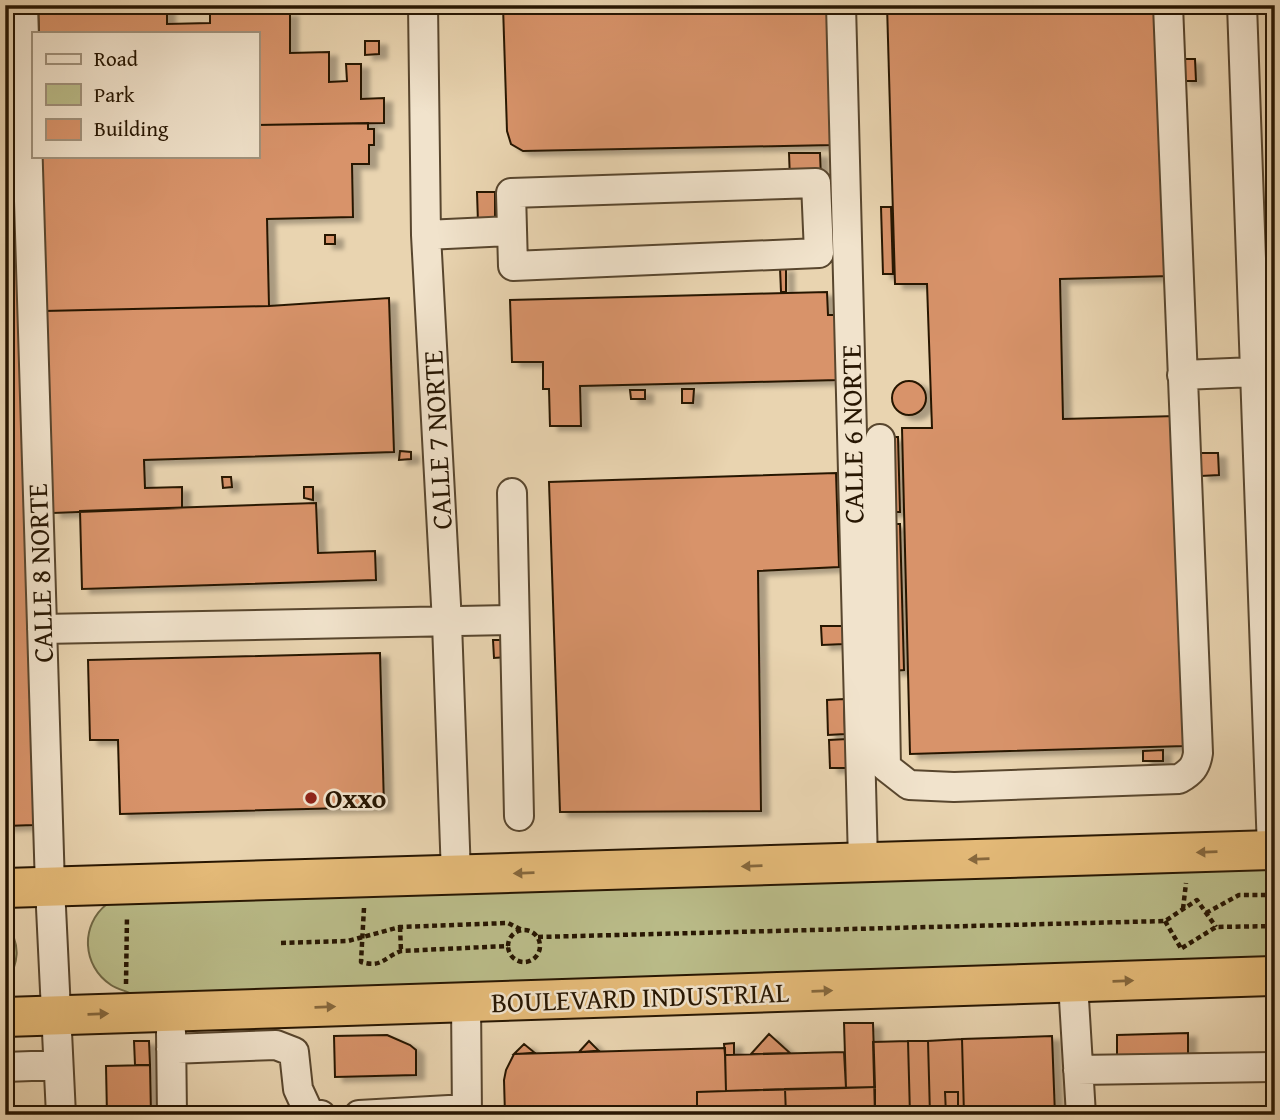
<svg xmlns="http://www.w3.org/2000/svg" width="1280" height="1120" viewBox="0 0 1280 1120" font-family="'Gentium Book Plus',serif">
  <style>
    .green { fill: #babc89; stroke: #706946; stroke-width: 2 }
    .building { fill: #d8936a; stroke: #271602; stroke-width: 2; fill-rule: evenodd; filter: url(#shadow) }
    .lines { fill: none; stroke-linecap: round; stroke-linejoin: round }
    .minor-casing { stroke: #58462e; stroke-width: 32 }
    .highway-casing { stroke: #271602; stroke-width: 42 }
    .path { stroke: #271602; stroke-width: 4.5; stroke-dasharray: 5 3.5; stroke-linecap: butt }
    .minor { stroke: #f1e3cc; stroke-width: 28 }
    .highway { stroke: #e4ba78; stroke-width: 38 }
    .oneway { fill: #86683d }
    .poi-dot { fill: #8f2418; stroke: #f1e3cc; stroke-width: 2.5 }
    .labels { text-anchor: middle; stroke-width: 5; stroke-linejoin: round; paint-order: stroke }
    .street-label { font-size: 28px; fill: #271602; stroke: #f1e3cc }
    .poi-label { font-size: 28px; font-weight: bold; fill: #271602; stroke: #f1e3cc; text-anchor: start }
  </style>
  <defs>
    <filter id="shadow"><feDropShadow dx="8" dy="4.5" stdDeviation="2" flood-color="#0004"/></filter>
  </defs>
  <rect width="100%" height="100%" fill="#e9d4b0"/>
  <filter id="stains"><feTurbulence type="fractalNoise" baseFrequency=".00286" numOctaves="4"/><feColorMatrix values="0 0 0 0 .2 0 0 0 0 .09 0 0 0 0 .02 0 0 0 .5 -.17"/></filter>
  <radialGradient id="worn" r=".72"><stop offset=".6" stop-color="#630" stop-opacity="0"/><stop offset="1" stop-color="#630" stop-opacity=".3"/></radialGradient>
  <path class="green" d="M1275 869V963L132 994C126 991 117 989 111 985 82 966 80 925 107 904Z
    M5 921C22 945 19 963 5 987Z"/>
  <path class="building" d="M5 5H13L14 28H5Z
    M38 5H167V24L210 23V13L290 12V53L329 52V82L347 81 346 64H361V99L384 98V123L257 125V33H39Z
    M488 5H831L833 145 523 151 511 144 507 131 503 6Z
    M887 5H1162L1170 276 1060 279 1063 419 1176 416 1185 746 910 754 902 428H932L927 284H895Z
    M365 41H379V54L365 55Z
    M1182 59H1195L1196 81H1182Z
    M368 123V129H374V145H369V164H352L353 217 267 219 269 306 44 311 41 156H257V125Z
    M5 136H14L34 825 5 826Z
    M789 153H820L821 179 790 180Z
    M477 192H495V223H478Z
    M881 207H891L893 274H883Z
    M325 235H335V244H325Z
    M780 268H786V292H781Z
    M827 292 828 315H838L839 380 580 386 581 426H550L549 389H543V362H512L510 300Z
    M389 298 394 452 144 460 145 488 182 487V508L53 513 44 311 269 306Z
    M892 398a17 17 0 1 1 34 0a17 17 0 1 1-34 0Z
    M682 389H694L693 403H682Z
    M630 390H645V399H631Z
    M890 437H898L900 512H888Z
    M400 451 411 452V459L399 460Z
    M1200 453H1218L1219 475 1201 476Z
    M836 473 839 567 758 571 761 811 560 812 549 482Z
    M222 477H231L232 487 223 488Z
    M304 487H313V500L304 498Z
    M316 503 318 553 375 551 376 580 82 589 80 511Z
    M889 524H900L904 670 893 671Z
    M821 626H843L844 644 822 645Z
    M493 640H507V657L494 658Z
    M380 653 384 807 120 814 118 740H90L88 660Z
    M844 699 845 734 828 735 827 700Z
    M847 739 848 768H830L829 740Z
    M1163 750V761H1143V751Z
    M844 1023H873L875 1087 846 1088Z
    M1188 1033V1055L1117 1058V1035Z
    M769 1034 790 1053 751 1054Z
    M387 1035 410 1045 416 1050V1075L335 1077 334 1036Z
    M1052 1036 1055 1115H964L962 1039Z
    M962 1039 964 1115H930L928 1041ZM945 1092H958V1113L946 1114Z
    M134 1041H149L150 1065H135Z
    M589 1041 599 1051 579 1052Z
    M908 1041 910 1115H875L873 1042Z
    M908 1041H928L930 1115H910Z
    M734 1043V1055H725L724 1044Z
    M524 1044 535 1053 514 1054Z
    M725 1048 726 1091 697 1092V1115H505L504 1080 506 1070 514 1054Z
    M844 1052 846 1088 726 1091 725 1055Z
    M150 1065 151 1115H107L106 1066Z
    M875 1087V1115H786L785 1089Z
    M785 1089 786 1115H697V1092Z
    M945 1092H958V1113L946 1114Z"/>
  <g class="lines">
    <g class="minor-casing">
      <path id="minor" d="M23 5 50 887 61 1115
        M423 5 426 235 447 623 456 875
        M841 5 863 862
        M1242 5 1272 850
        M816 183 819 253 513 266 511 193Z
        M426 235 512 231
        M1182 375 1255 372
        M880 439 886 767 909 785 954 787 1179 779C1191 772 1196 767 1198 753L1168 5
        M512 493 519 816
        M42 629 513 620
        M1073 983 1081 1115
        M466 1002 467 1115
        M171 1032 172 1115
        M171 1049 276 1045 294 1052 298 1089 309 1113 321 1115
        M5 1067 58 1065
        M1078 1070 1275 1067
        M359 1115 467 1109"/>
    </g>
    <g class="highway-casing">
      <path id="highway" d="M5 888 1275 850
        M5 1017 1275 976"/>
    </g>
    <path class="path" d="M364 908 361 962C382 968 383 958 401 951L508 946
      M1183 909 1186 883
      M1206 913 1239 895H1275
      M1165 921 1182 950
      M400 927 401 951
      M508 946a16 16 0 1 1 32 0a16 16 0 1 1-32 0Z
      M538 937 1165 921 1197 900 1216 927
      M281 943 348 941 400 927 508 923 522 930
      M1182 948 1216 927 1275 926
      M126 984 127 916"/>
    <use href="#minor" class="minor"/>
    <use href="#highway" class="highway"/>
  </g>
  <defs><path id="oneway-solid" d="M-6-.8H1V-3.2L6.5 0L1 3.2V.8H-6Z" transform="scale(1.75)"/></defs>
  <g class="oneway">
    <use href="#oneway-solid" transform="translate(1207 852) rotate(178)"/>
    <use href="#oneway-solid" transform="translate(979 859) rotate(178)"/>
    <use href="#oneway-solid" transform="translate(752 866) rotate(178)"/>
    <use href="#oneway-solid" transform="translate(524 873) rotate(178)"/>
    <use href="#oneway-solid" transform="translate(1123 981) rotate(-2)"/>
    <use href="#oneway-solid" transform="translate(822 991) rotate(-2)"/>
    <use href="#oneway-solid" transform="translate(325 1007) rotate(-2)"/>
    <use href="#oneway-solid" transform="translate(98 1014) rotate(-2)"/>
  </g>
  <circle class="poi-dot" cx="311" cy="798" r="7"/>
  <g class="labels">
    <g class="street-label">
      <text transform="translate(852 434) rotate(-91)" y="10">CALLE 6 NORTE</text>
      <text transform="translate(437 440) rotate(-93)" y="10">CALLE 7 NORTE</text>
      <text transform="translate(40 573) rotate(-92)" y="10">CALLE 8 NORTE</text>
      <text transform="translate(640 997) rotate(-2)" y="10">BOULEVARD INDUSTRIAL</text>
    </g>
    <g class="poi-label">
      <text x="325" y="808">Oxxo</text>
    </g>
  </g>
  <rect width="1280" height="1120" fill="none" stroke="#e9d4b0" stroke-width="28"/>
  <rect x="7" y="7" width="1266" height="1106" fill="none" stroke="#271602" stroke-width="3.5"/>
  <rect x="14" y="14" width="1252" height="1092" fill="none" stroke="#271602" stroke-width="2"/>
  <rect x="32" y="32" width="228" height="126" fill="#f1e3cc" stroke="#a0917b" stroke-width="2"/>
  <rect x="46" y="54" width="35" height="10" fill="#f1e3cc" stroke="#a0917b" stroke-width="2"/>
  <text x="94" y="66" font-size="21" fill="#271602">Road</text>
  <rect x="46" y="84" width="35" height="21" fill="#babc89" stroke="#a0917b" stroke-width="2"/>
  <text x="94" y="102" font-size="21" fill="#271602">Park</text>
  <rect x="46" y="119" width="35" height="21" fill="#d8936a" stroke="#a0917b" stroke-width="2"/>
  <text x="94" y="136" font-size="21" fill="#271602">Building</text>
  <rect width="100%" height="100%" filter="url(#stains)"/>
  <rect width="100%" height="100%" fill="url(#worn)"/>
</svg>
